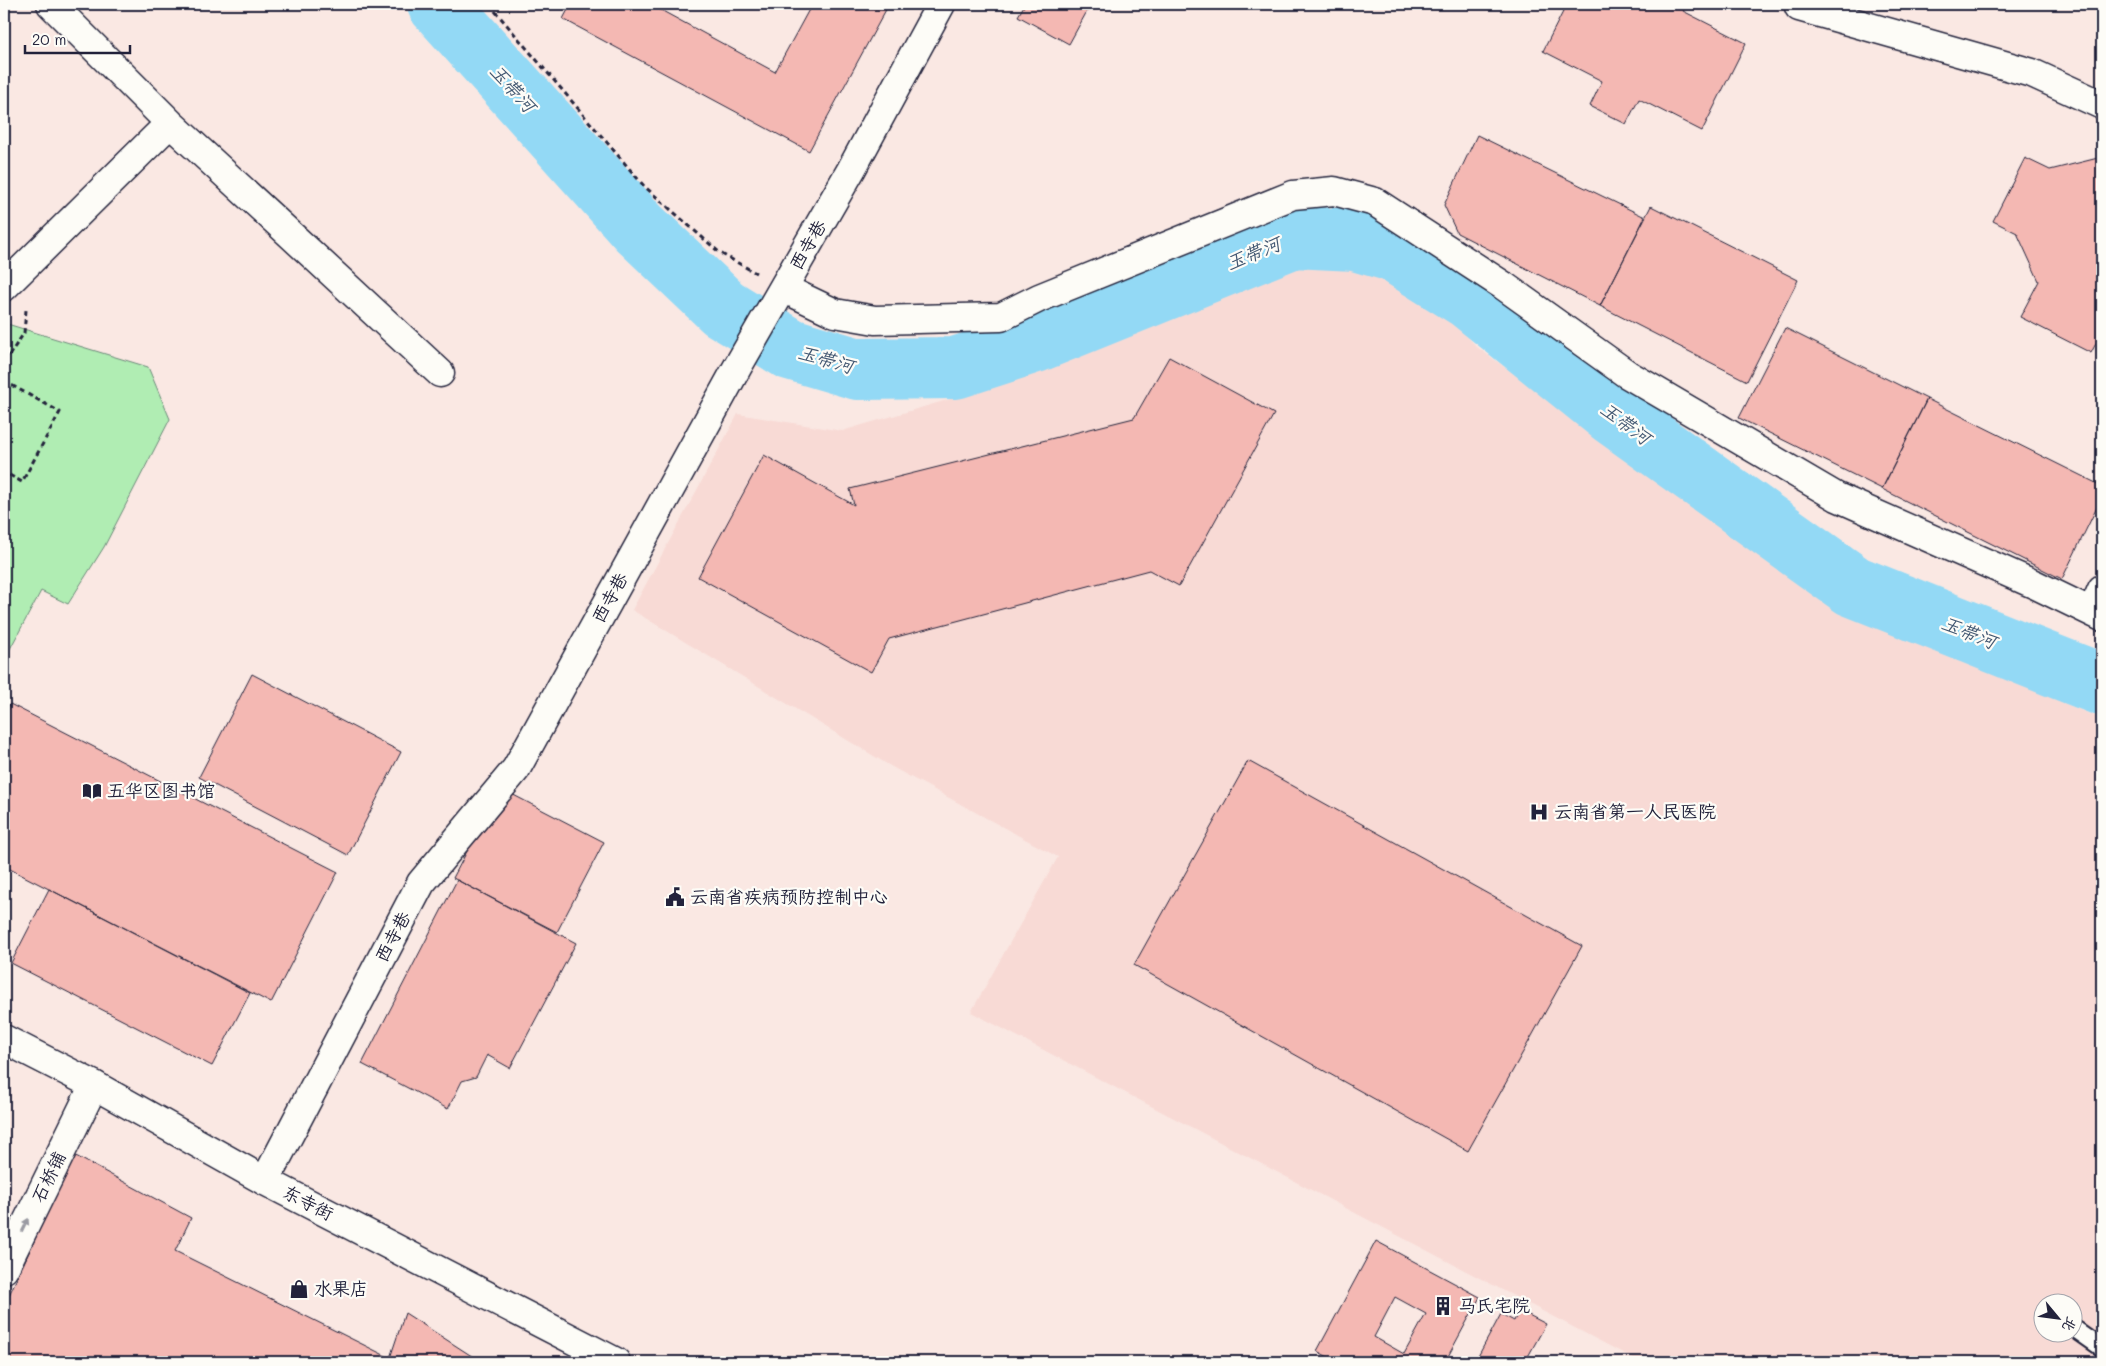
<svg xmlns="http://www.w3.org/2000/svg" width="2106" height="1366" viewBox="0 0 2106 1366" font-family="Mali,'LXGW WenKai TC',sans-serif">
  <style>
    .built { fill: #f8dad5; fill-rule: evenodd }
    .green { fill: #b0edb3; stroke: #698877 }
    .lines { fill: none; stroke-linecap: round; stroke-linejoin: round }
    .river { stroke: #93d9f5; stroke-width: 62 }
    .building { fill: #f4b8b3; stroke: #22223b; fill-rule: evenodd }
    .lane-casing { stroke: #22223b; stroke-width: 20 }
    .street-casing { stroke: #22223b; stroke-width: 31 }
    .secondary-casing { stroke: #22223b; stroke-width: 31 }
    .path { stroke: #22223b; stroke-width: 3; stroke-dasharray: 5 4; stroke-linecap: butt }
    .lane { stroke: #fdfcf7; stroke-width: 16 }
    .street { stroke: #fdfcf7; stroke-width: 28 }
    .secondary { stroke: #fdfcf7; stroke-width: 28 }
    .oneway { fill: #9a9aa2 }
    .labels { text-anchor: middle; stroke-width: 4.5; stroke-linejoin: round; paint-order: stroke }
    .street-label { font-size: 18px; fill: #22223b; stroke: #fdfcf7 }
    .poi-label { font-size: 18px; fill: #22223b; stroke: #fdfcf7; text-anchor: start }
    .water-label { font-size: 19px; font-style: italic; fill: #445973; stroke: #fdfcf7 }
  </style>
  <rect width="100%" height="100%" fill="#fae8e3"/>
  <filter id="ink" filterUnits="userSpaceOnUse"><feTurbulence type="fractalNoise" baseFrequency=".02" numOctaves="2"/><feDisplacementMap in="SourceGraphic" scale="10" xChannelSelector="R" yChannelSelector="G"/><feConvolveMatrix kernelMatrix="1 2 1 2 8 2 1 2 1" color-interpolation-filters="sRGB"/></filter>
  <g filter="url(#ink)">
    <path class="built" d="M1316 260 1350 264 1384 278 1444 311 1477 347 1833 605 2102 719V1362H1640L971 1012 1058 857 892 767 632 610 738 414 842 431 1042 372 1100 338 1190 297 1279 264ZM2044 1304H2074V1334H2044Z"/>
    <path class="green" d="M4 323 148 367 170 419 104 547 68 604 41 591 4 660Z"/>
    <g class="lines">
      <path class="river" d="M438 4 639 228 723 308 790 349 858 369 955 368 1035 342 1294 237 1355 240 1393 251 1470 299 1614 415 1853 586 2102 685"/>
    </g>
    <path class="building" d="M571 4H659L657 8 775 72 812 4H889L809 151 563 19Z
      M1025 4H1091L1069 44 1018 16Z
      M1567 4H1687L1683 11 1746 43 1702 131 1639 99 1626 124 1590 106 1602 81 1543 51Z
      M1477 135 1645 217 1600 306 1457 233 1444 205Z
      M2102 157V332L2091 353 2020 317 2039 281 2017 233 1993 221 2025 158 2050 170Z
      M1651 206 1798 280 1747 381 1600 306Z
      M1785 328 1927 399 1882 489 1739 418Z
      M1169 357 1274 414 1179 586 1149 570 889 639 871 672 698 577 764 455 854 505 850 489 1134 418Z
      M1927 399 2102 486V497L2062 579 1882 489Z
      M252 674 401 752 348 855 199 777Z
      M10 704 338 872 271 1003 4 866V716Z
      M1248 761 1582 946 1468 1151 1134 965Z
      M500 788 604 842 557 932 453 878Z
      M457 880 576 943 510 1068 487 1055 476 1077 462 1081 448 1109 362 1064Z
      M49 889 250 993 212 1066 11 963Z
      M74 1155 191 1218 175 1251 390 1358 405 1313 481 1362H11L4 1358V1306Z
      M1376 1241 1480 1297 1445 1362H1337L1317 1351ZM1395 1297 1426 1314 1404 1354 1374 1337Z
      M1519 1310 1546 1324 1525 1362H1475L1501 1314 1514 1321Z"/>
    <g class="lines">
      <g class="lane-casing">
        <path id="lane" d="M2075 1329 2102 1348"/>
      </g>
      <g class="street-casing">
        <path id="street" d="M51 4 170 123 440 373
          M1799 7 2032 73 2102 105
          M4 287 170 123
          M783 288 835 313 875 320 1001 317 1039 298 1293 195 1334 191 1375 202 1504 286 1627 374 1837 497 2036 585 2102 617
          M2092 612 2102 589
          M265 1181 421 883 516 769 738 366 851 170 941 4
          M4 1269 94 1085"/>
      </g>
      <g class="secondary-casing">
        <path id="secondary" d="M4 1039 94 1085 265 1181 616 1362"/>
      </g>
      <path class="path" d="M489 4 644 186 720 253 756 273
        M4 363 24 333 26 310
        M4 381 60 412 22 482 4 472"/>
      <use href="#lane" class="lane"/>
      <use href="#street" class="street"/>
      <use href="#secondary" class="secondary"/>
    </g>
    <defs><path id="oneway-solid" d="M-6-.8H1V-3.2L6.5 0L1 3.2V.8H-6Z" transform="scale(1.25)"/></defs>
    <use class="oneway" href="#oneway-solid" transform="translate(25 1225) rotate(-64)"/>
  </g>
  <defs>
    <g id="library-bare" transform="scale(1.5)"><path d="M-6-4Q-3-5.5-.7-3.5V5Q-3 3-6 4ZM6-4Q3-5.5 .7-3.5V5Q3 3 6 4Z" fill="#22223b" stroke="#fdfcf7" stroke-width="2.5" paint-order="stroke"/></g>
    <g id="hospital-bare" transform="scale(1.5)"><path d="M-5-5h3v3.5h4V-5h3V5h-3V1.5h-4V5h-3Z" fill="#22223b" stroke="#fdfcf7" stroke-width="2.5" paint-order="stroke"/></g>
    <g id="civic-bare" transform="scale(1.5)"><path d="M-.6-6.5H3V-4.5H.6V-3L4-1V1h2V6H-6V1h2V-1L-.6-3ZM-1.2 2.5V6h2.4V2.5Z" fill="#22223b" stroke="#fdfcf7" stroke-width="2.5" paint-order="stroke"/></g>
    <g id="shop-bare" transform="scale(1.5)"><path d="M-5-2.5h2.3a2.7 3.5 0 0 1 5.4 0H5L5.5 6h-11ZM-1.5-2.5h3a1.5 2.3 0 0 0-3 0Z" fill="#22223b" stroke="#fdfcf7" stroke-width="2.5" paint-order="stroke"/></g>
    <g id="building-bare" transform="scale(1.5)"><path d="M-4-6H4V6H1V3H-1V6H-4ZM-2.5-4.3h1.7v1.8h-1.7ZM.8-4.3h1.7v1.8H.8ZM-2.5-1h1.7V.8h-1.7ZM.8-1h1.7V.8H.8Z" fill="#22223b" stroke="#fdfcf7" stroke-width="2.5" paint-order="stroke"/></g>
  </defs>
  <g fill-rule="evenodd">
    <use href="#library-bare" x="92" y="791"/>
    <use href="#hospital-bare" x="1539" y="812"/>
    <use href="#civic-bare" x="675" y="897"/>
    <use href="#shop-bare" x="299" y="1289"/>
    <use href="#building-bare" x="1443" y="1306"/>
  </g>
  <g class="labels">
    <g class="street-label">
      <text transform="translate(808 245) rotate(-60)" y="6">西寺巷</text>
      <text transform="translate(610 598) rotate(-61)" y="6">西寺巷</text>
      <text transform="translate(393 937) rotate(-62)" y="6">西寺巷</text>
      <text transform="translate(49 1177) rotate(-64)" y="6">石桥铺</text>
      <text transform="translate(308 1203) rotate(27)" y="6">东寺街</text>
    </g>
    <g class="poi-label">
      <text x="107" y="797">五华区图书馆</text>
      <text x="1554" y="818">云南省第一人民医院</text>
      <text x="690" y="903">云南省疾病预防控制中心</text>
      <text x="314" y="1295">水果店</text>
      <text x="1458" y="1312">马氏宅院</text>
    </g>
    <g class="water-label">
      <text transform="translate(513 88) rotate(48)" y="7">玉带河</text>
      <text transform="translate(1253 253) rotate(-22)" y="7">玉带河</text>
      <text transform="translate(826 359) rotate(16)" y="7">玉带河</text>
      <text transform="translate(1626 423) rotate(37)" y="7">玉带河</text>
      <text transform="translate(1969 632) rotate(22)" y="7">玉带河</text>
    </g>
  </g>
  <rect width="2106" height="1366" fill="none" stroke="#fdfcf7" stroke-width="20"/>
  <rect x="10" y="10" width="2086" height="1346" fill="none" stroke="#22223b" stroke-width="2" filter="url(#ink)"/>
  <g transform="translate(2058 1318) rotate(119)"><circle r="24" fill="#fdfcf7" stroke="#a5a5ac"/>
  <path d="M0-4L9 19L0 12L-9 19Z" fill="#22223b"/>
  <text y="-8" font-size="14" font-weight="bold" text-anchor="middle" fill="#22223b">北</text>
  </g>
  <path d="M25 45v8h105v-8" fill="none" stroke="#22223b" stroke-width="2.5"/>
  <text x="32" y="45" font-size="15" fill="#22223b" stroke="#fdfcf7" stroke-width="4" paint-order="stroke">20 m</text>
</svg>
